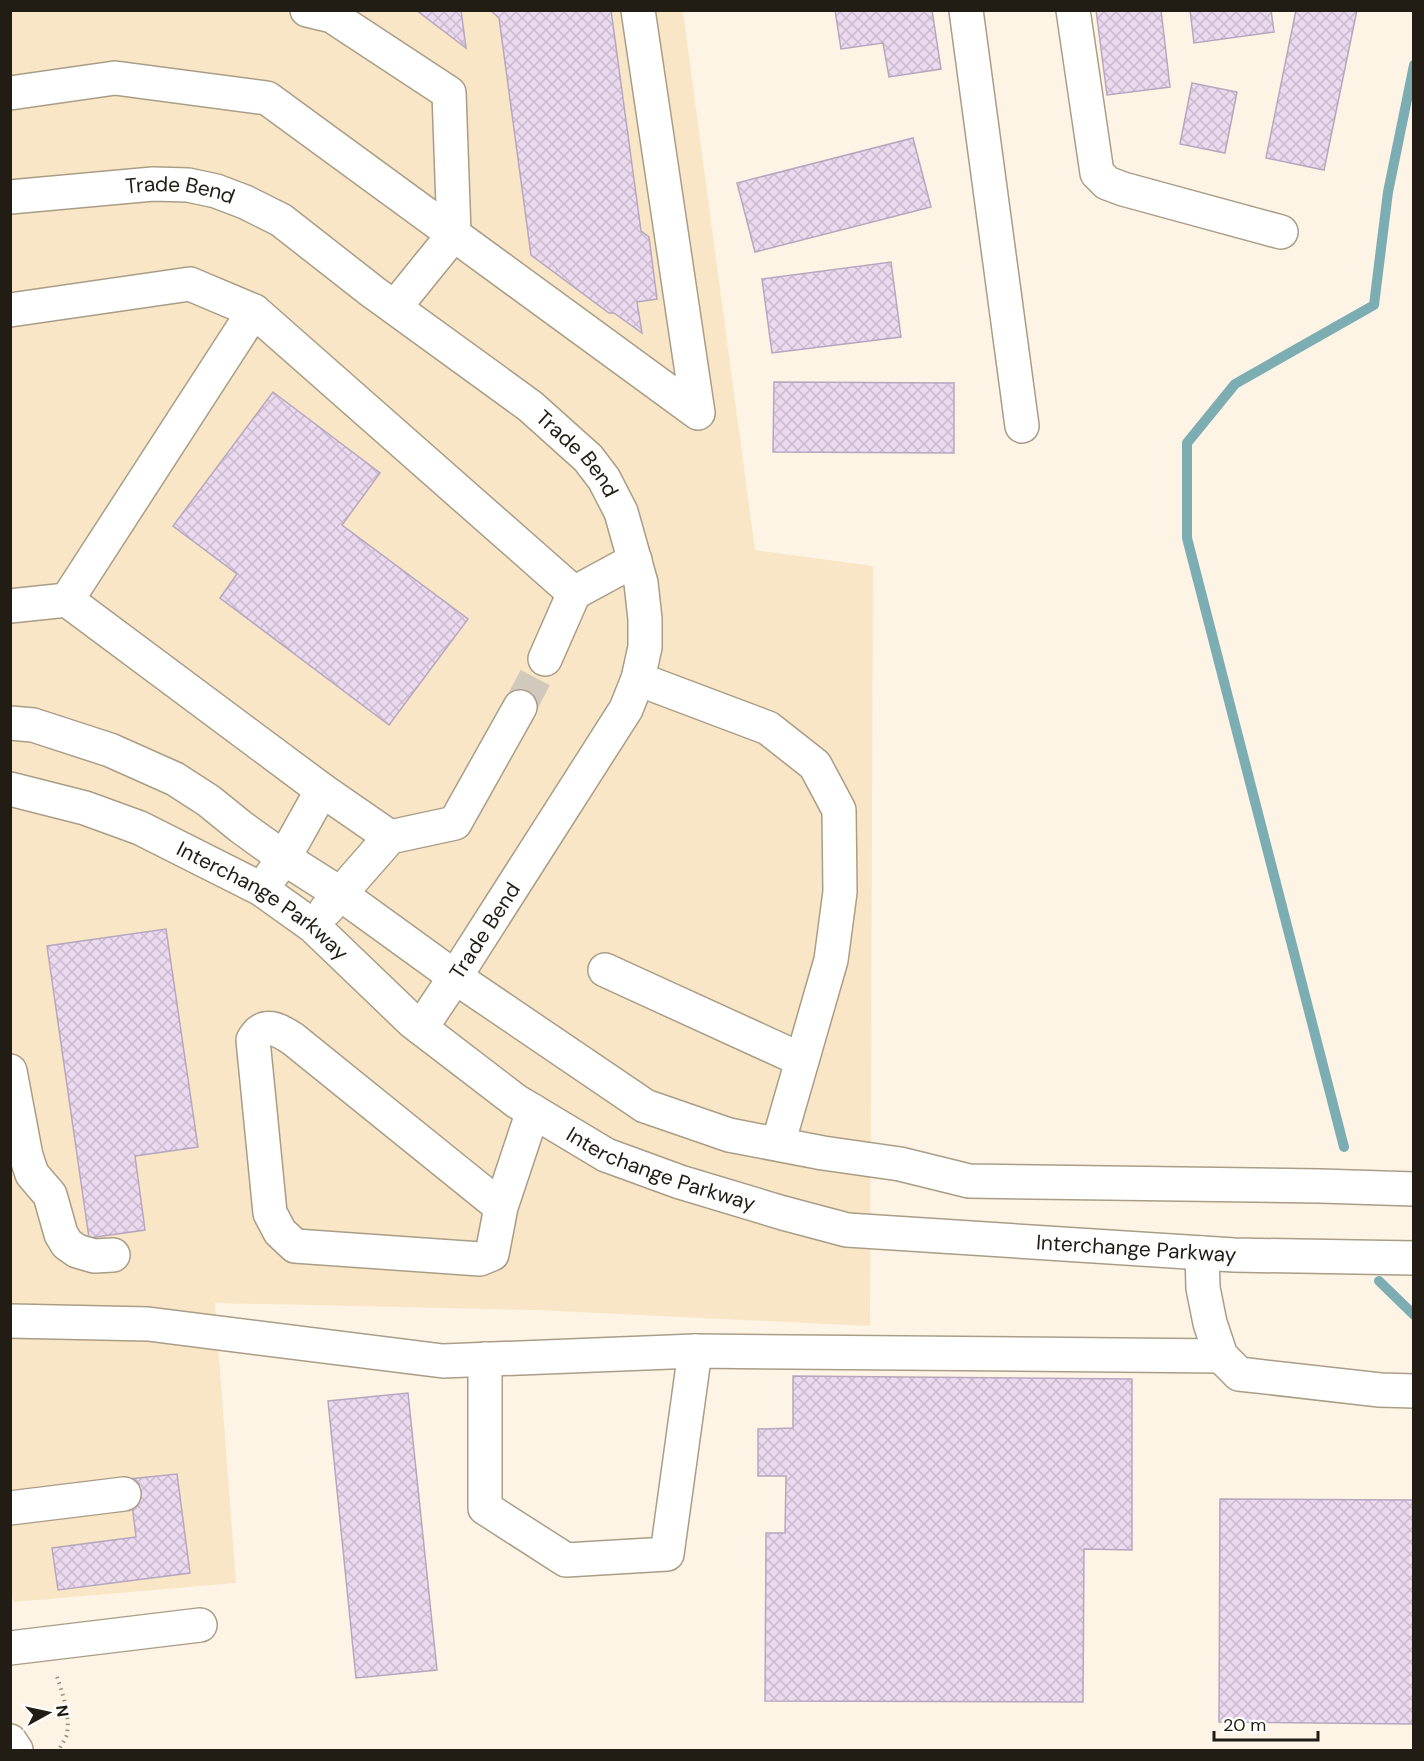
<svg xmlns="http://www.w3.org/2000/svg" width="1424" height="1761" viewBox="0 0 1424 1761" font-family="'DM Sans',sans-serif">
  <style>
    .built { fill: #f8e6c7 }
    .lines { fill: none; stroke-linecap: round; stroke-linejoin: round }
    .stream { stroke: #7cadb3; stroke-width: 10 }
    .building { fill: url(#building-cross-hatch); stroke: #b7a7bd; stroke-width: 1.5 }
    .minor-tunnel { stroke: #d1c9bc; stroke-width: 33; stroke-dasharray: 33 16; stroke-linecap: butt }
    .minor-casing { stroke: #aa9d86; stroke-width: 36 }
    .major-casing { stroke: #aa9d86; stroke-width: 36 }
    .path { stroke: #989085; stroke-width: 4; stroke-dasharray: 1.5 4.5; stroke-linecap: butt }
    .minor { stroke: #fff; stroke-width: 33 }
    .major { stroke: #fff; stroke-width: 33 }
    .labels { text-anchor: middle; stroke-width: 4.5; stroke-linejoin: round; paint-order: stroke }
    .street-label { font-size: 21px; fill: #221d14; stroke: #fff }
  </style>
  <defs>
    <pattern id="building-cross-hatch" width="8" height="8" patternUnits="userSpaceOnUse" patternTransform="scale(1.5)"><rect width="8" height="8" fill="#ebd9f0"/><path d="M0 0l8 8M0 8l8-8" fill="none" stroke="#c9bacd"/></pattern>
  </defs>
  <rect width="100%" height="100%" fill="#fdf4e6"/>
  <path class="built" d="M10 11H683L755 550 873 566 870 1326 536 1310 215 1303 236 1583 13 1602 10 1579Z"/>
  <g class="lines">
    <path class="stream" d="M1344 1147 1187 538V443L1235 384 1374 305 1388 192 1414 65
      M1379 1281 1414 1315"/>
  </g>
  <path class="building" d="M416 10H461L466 48Z
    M490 10H611L641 231 649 237 657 299 637 302 642 333 614 313H609L531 255 499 18Z
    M835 10H932L941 69 889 77 883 43 841 49Z
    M1096 10H1161L1170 87 1107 95Z
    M1190 10H1271L1274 32 1194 43Z
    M1296 10H1357L1324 170 1266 158Z
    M1192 83 1237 92 1225 153 1180 144Z
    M913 138 931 207 755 252 737 183Z
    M891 262 901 337 772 353 762 279Z
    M774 382 954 383V453L773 452Z
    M273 392 380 473 342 525 468 619 389 725 220 598 237 574 173 526Z
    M166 929 198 1147 135 1156 145 1230 89 1238 47 946Z
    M793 1376 1132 1379V1550L1084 1549 1083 1702 765 1701 766 1533H785L786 1476H758V1429L793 1428Z
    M408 1393 437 1670 356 1678 328 1401Z
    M177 1474 190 1573 58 1590 52 1548 136 1537 129 1479Z
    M1220 1499 1414 1500V1724L1219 1722Z"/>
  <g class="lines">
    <path class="minor-tunnel" d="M520 707 545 659"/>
    <g class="minor-casing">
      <g id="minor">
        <path d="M307 10 332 16 449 93 454 234 395 307"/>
        <path d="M966 10 1022 426"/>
        <path d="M1073 10 1097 173 1107 183 1123 189 1281 232"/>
        <path d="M10 93 115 78 267 98 698 413 638 10"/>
        <path id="s1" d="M10 197 153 184 188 185 216 191 245 202 281 220 373 292 530 406 588 458 604 479 621 512 641 583 645 619V647L638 679 626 709 455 977 421 1028"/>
        <path d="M10 310 190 284 254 311 574 593"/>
        <path d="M67 600 254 311"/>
        <path d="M10 606 67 600 322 790 284 858 271 876"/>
        <path d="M545 659 574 593 635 560"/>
        <path d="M638 679 768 728 815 765 839 810 840 892 831 960 778 1144"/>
        <path d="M10 723 33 725 110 750 175 779 209 801 241 827 284 858 339 893 455 977 645 1106 729 1135 823 1153 900 1164 969 1181 1320 1186 1414 1189"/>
        <path id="s2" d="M10 789 85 808 140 828 261 889 313 926 413 1022 516 1101 606 1155 680 1182 783 1213 847 1230 1234 1255 1414 1258"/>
        <path d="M322 790 390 837"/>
        <path d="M326 910 390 837 455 823 520 707"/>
        <path d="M605 970 802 1060"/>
        <path d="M10 1071 26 1156 32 1174 50 1195 61 1234 67 1244 77 1251 94 1256 113 1255"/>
        <path d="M501 1207 293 1039C278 1029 264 1021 253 1040L270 1213 280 1232 295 1246 480 1259 492 1254 501 1207 533 1111"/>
        <path d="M1202 1253 1203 1288 1210 1323 1221 1356 1239 1374 1380 1390 1414 1391"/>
        <path d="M10 1321 148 1324 443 1361 695 1351 1221 1356"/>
        <path d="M485 1359V1508L566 1560 667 1554 695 1351"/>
        <path d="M10 1508 124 1494"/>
        <path d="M10 1648 200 1625"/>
      </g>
    </g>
    <g class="major-casing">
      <path id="major" d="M10 1741 16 1750"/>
    </g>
    <path class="path" d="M57 1677C63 1694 70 1716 67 1734 66 1739 61 1745 59 1750"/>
    <use href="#minor" class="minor"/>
    <use href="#major" class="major"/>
  </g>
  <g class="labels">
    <g class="street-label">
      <text dy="7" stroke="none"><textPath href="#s1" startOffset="171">Trade Bend</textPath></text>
      <text dy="7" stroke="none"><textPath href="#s1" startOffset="657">Trade Bend</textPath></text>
      <text dy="7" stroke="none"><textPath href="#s2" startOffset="279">Interchange Parkway</textPath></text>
      <text transform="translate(485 931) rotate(-57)" y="7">Trade Bend</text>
      <text dy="7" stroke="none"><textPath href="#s2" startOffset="765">Interchange Parkway</textPath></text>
      <text dy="7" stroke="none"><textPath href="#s2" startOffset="1251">Interchange Parkway</textPath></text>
    </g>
  </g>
  <rect width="1424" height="1761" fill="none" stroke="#221d14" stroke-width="24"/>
  <g transform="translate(48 1713) rotate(82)" stroke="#ffffff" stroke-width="4.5" paint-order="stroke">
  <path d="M0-4.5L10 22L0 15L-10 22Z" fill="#221d14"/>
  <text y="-9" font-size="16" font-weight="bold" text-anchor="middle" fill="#221d14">N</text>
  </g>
  <path d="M1214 1731v9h104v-9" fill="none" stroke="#221d14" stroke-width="3"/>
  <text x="1223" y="1731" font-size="18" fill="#221d14" stroke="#ffffff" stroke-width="4.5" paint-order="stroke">20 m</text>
</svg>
